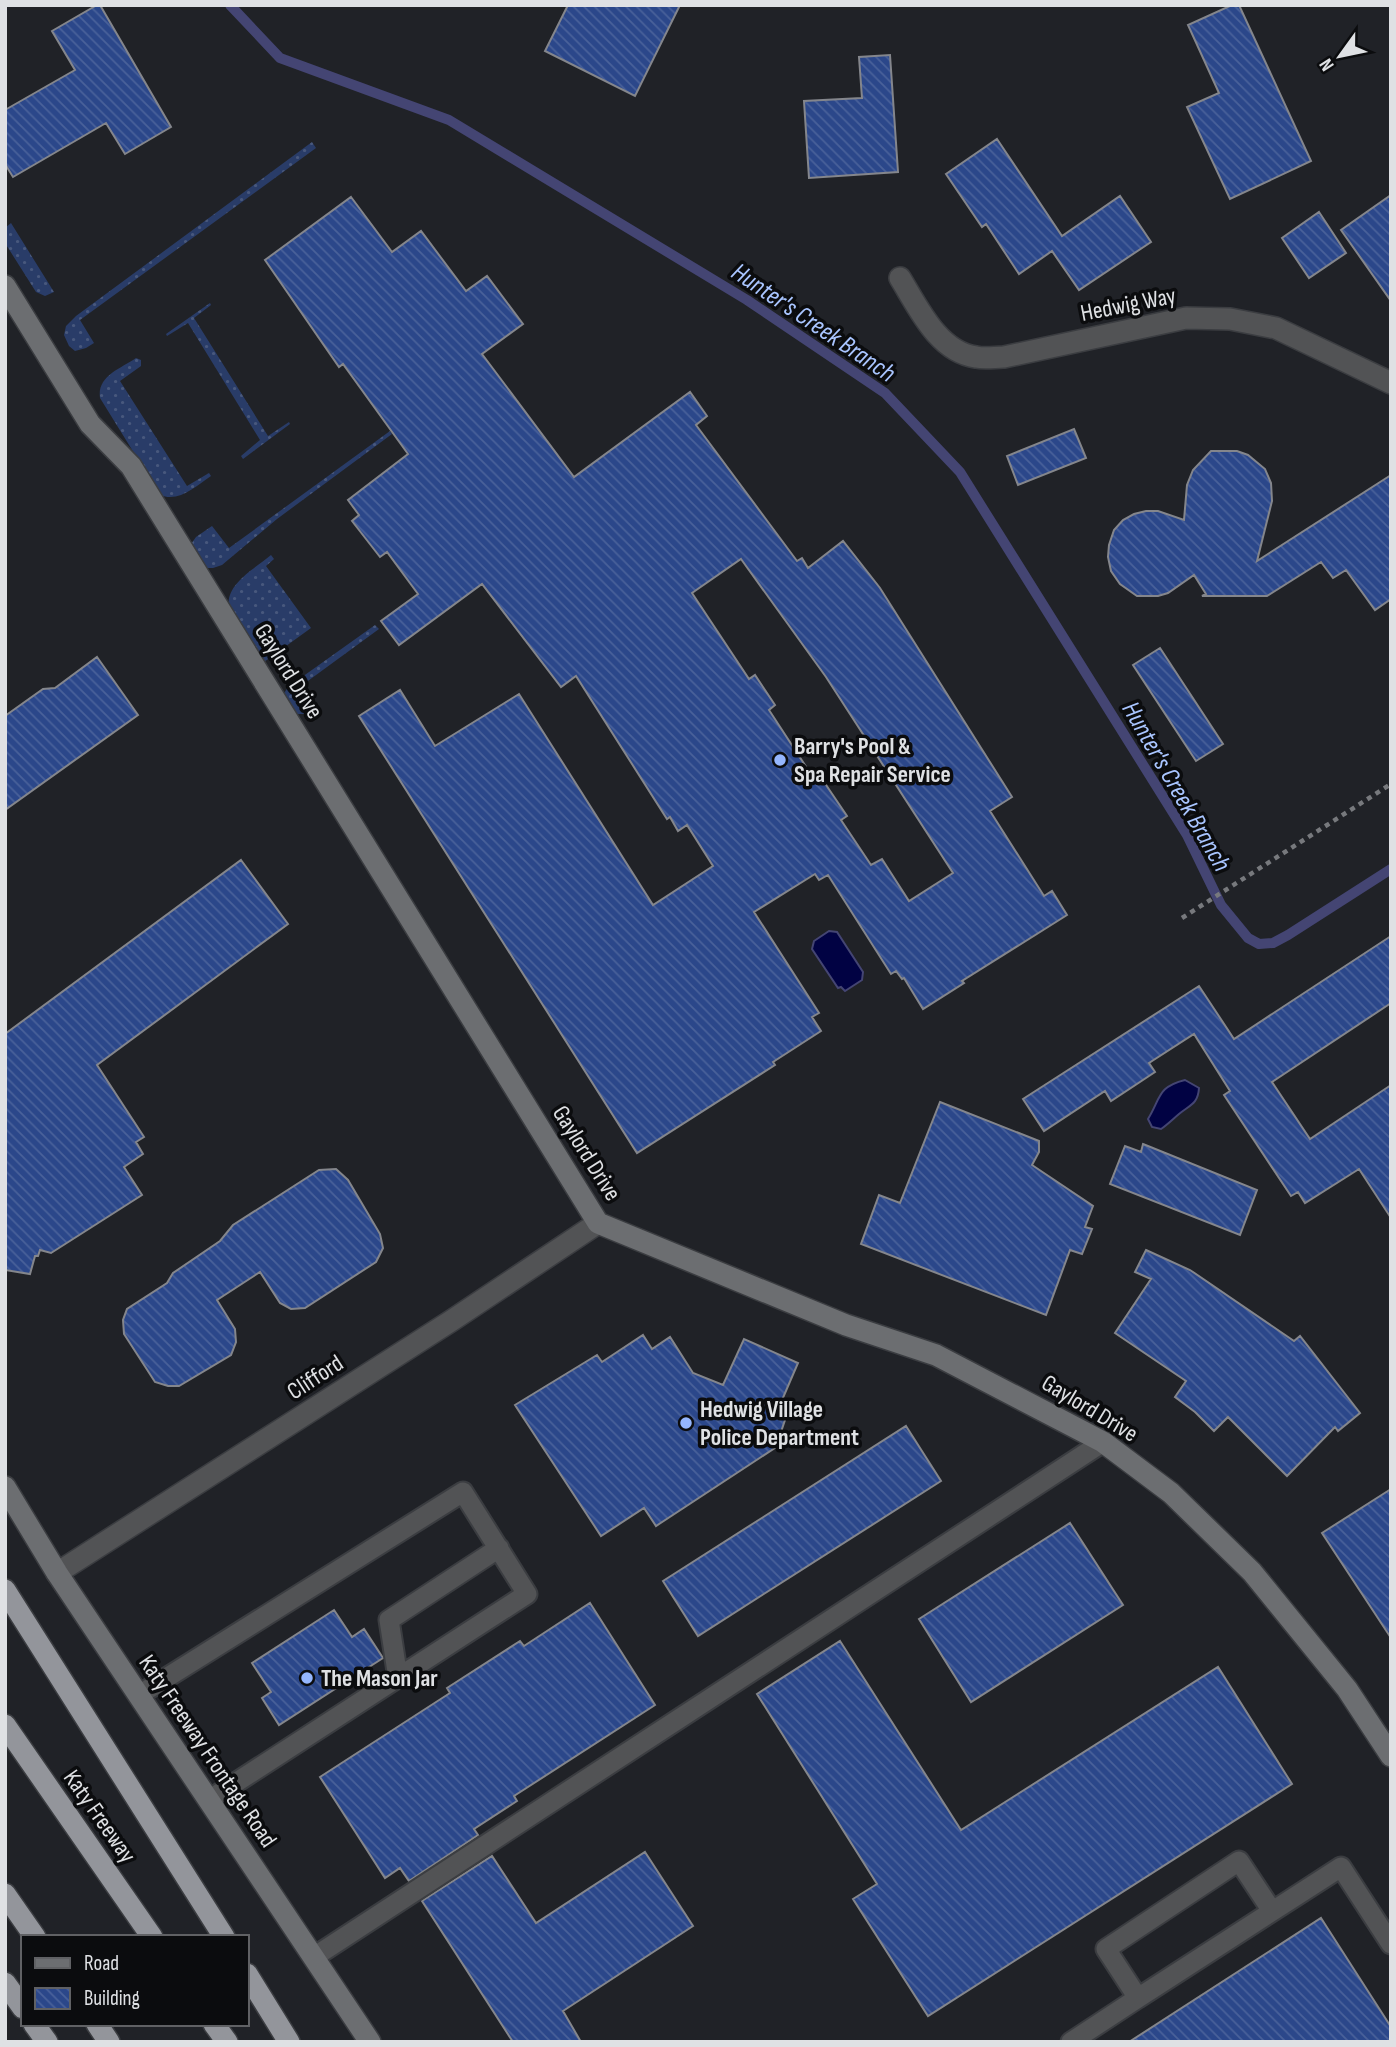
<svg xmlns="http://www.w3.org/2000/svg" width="1396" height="2047" viewBox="0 0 1396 2047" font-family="'Sofia Sans Condensed',sans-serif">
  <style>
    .grass { fill: url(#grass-dots) }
    .water { fill: #010243; stroke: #444573; stroke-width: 2 }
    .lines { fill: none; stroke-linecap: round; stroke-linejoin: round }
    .stream { stroke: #444573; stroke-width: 10 }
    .building { fill: url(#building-back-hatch); stroke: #84868c; stroke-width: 2; fill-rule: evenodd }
    .lane-casing { stroke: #3b3d41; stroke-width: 23 }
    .street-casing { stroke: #3b3d41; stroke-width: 24 }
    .secondary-casing { stroke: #3b3d41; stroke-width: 24 }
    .highway-casing { stroke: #3b3d41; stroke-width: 24 }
    .path { stroke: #77797d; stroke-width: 4.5; stroke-dasharray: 5 5; stroke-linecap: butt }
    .lane { stroke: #525355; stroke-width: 19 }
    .street { stroke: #525355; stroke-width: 21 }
    .secondary { stroke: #6c6e71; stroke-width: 21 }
    .highway { stroke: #93959b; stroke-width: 21 }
    .poi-dot { fill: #95b6fd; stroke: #0b0c0e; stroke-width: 2.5 }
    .labels { text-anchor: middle; stroke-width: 7; stroke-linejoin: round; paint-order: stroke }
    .street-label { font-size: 24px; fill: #dfe1e4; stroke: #0b0c0e }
    .poi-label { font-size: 24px; font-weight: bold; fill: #dfe1e4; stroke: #0b0c0e; text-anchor: start }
    .water-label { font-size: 26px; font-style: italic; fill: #a9c5ff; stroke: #0b0c0e }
  </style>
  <defs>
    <pattern id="grass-dots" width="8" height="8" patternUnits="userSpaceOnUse" patternTransform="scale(1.75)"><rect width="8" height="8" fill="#293c68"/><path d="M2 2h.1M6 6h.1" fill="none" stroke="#48587d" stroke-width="1.8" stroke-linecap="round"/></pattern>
    <pattern id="building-back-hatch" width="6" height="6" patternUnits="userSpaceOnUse" patternTransform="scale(1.75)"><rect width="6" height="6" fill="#2b478a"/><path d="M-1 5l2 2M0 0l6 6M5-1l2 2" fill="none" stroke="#49619a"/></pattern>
  </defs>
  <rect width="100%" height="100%" fill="#202227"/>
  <path class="grass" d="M312 142 316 148 80 320 94 343 86 348 75 351 69 346 64 335 66 326 76 316Z
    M11 223 54 292 45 296 36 292 5 243V228Z
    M210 303 211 305 194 318 268 436 289 422 290 424 243 459 241 456 260 440 188 323 167 336 166 334Z
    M136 358 141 360V366L120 381 187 486 209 473 211 476C196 486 179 503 160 495L100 398C97 376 120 369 136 358Z
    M390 431 392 434 277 519 222 565 213 568H205L191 544 196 537 212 526 229 548Z
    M271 555 274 559 266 566 311 628 264 662 229 607C225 584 256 568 271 555Z
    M375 625 379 629 301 686 315 707 303 714H296L283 695 288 687Z"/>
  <path class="water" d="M829 931 837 932 863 972 862 980 845 991 841 987 838 988 812 949 814 941Z
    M1185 1080 1199 1088C1198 1104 1190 1105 1179 1114 1173 1119 1167 1125 1161 1129L1152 1127 1148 1119C1161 1098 1157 1087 1185 1080Z"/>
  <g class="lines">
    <path class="stream" d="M230 5 280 58 449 120 747 300 885 393 960 472 1187 835 1221 905 1248 938 1259 944 1273 943 1288 935 1391 869"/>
  </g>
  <path class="building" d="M97 5H100L171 127 125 154 106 123 13 177 5 164V110L75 70 52 31Z
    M568 5H680L635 96 545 51Z
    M1232 5H1239L1311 161 1230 199 1187 107 1219 93 1188 25Z
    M890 55 898 172 809 178 804 101 862 98 859 57Z
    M997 139 1062 236 1120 196 1151 242 1079 290 1052 251 1019 274 986 224 982 227 946 174Z
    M1391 195V301L1341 230Z
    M351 197 392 252 421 231 466 291 487 276 523 324 482 354 574 477 690 392 707 416 696 425 797 561 802 558 808 568 843 541 880 588 1012 797 990 811 1044 896 1052 891 1067 915 962 981 964 983 923 1009 904 978 902 979 896 971 891 974 828 875 819 880 815 874 754 912 819 1013 812 1017 821 1031 773 1062 775 1065 637 1153 359 716 400 690 435 746 519 694 653 905 713 866 687 825 678 831 670 817 667 819 576 676 561 687 482 584 399 645 381 621 418 594 387 552 380 557 352 521 359 515 348 500 408 454 343 364 339 367 265 260ZM741 559 826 677 953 873 909 901 882 859 871 865 841 820 847 816 822 779 816 782 769 710 775 705 755 675 749 679 692 593Z
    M1319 212 1346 253 1309 278 1282 238Z
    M1074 429 1086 458 1018 485 1007 456Z
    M1211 451H1237L1248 455 1265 469 1271 483 1272 501 1257 561 1391 475V599L1375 610 1346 570 1333 578 1321 562 1267 596H1202L1206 594 1194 575 1168 593 1158 596H1137L1120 584 1111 571 1108 557 1109 545 1114 530 1123 520 1134 514 1146 511H1158L1184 520 1187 485 1193 470Z
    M1160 648 1223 744 1196 761 1133 665Z
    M97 657 138 715 5 810V716L43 689 55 688Z
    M241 860 288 924 97 1065 144 1137 136 1142 143 1154 124 1167 142 1195 51 1253 40 1250 38 1256H35L30 1274 5 1270V1034Z
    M1391 936V1003L1272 1082 1310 1139 1391 1085V1218L1359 1169 1305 1203 1298 1192 1291 1196 1224 1095 1230 1091 1194 1034 1149 1063 1155 1072 1111 1101 1105 1091 1044 1131 1023 1099 1199 986 1234 1039Z
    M940 1102 1039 1141V1152L1032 1165 1093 1206 1085 1227 1092 1229 1082 1254 1070 1250 1046 1315 861 1244 879 1195 900 1203Z
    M1143 1144 1257 1190 1240 1235 1110 1184 1125 1146 1141 1152Z
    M336 1169 348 1180 380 1234 383 1248 376 1262 305 1308 291 1309 280 1303 260 1272 217 1300 235 1329 236 1342 231 1355 179 1386H168L155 1382 124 1334 123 1320 127 1309 167 1283 173 1273 220 1241 233 1225 319 1170Z
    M1146 1250 1190 1270 1294 1341 1300 1336 1360 1413 1338 1431 1335 1427 1287 1476 1228 1417 1214 1431 1195 1412 1175 1397 1186 1381 1115 1333 1151 1279 1135 1272Z
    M643 1335 652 1349 670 1337 693 1373 723 1385 744 1339 798 1363 779 1407 788 1411 780 1435 784 1442 656 1526 644 1508 601 1536 515 1405 597 1355 602 1362Z
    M906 1426 941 1481 698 1636 663 1581Z
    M1391 1489V1638L1322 1533Z
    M1070 1523 1123 1605 971 1702 919 1619Z
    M590 1603 655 1705 514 1796 517 1801 474 1829 478 1835 409 1881 400 1868 385 1878 320 1777 450 1693 447 1688 520 1641 524 1646Z
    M334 1610 352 1637 364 1629 383 1658 279 1725 262 1698 271 1692 252 1663Z
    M840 1641 961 1830 1218 1667 1292 1784 928 2016 853 1899 877 1884 757 1694Z
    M645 1852 693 1926 563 2011 581 2042H513L422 1901 492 1856 536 1923Z
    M1321 1918 1391 2027V2042H1129Z"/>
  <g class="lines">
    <g class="lane-casing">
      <path id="lane" d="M398 1678 389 1620 499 1548
        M139 1695 463 1492 527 1594 209 1800
        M1272 1911 1239 1861 1106 1949 1138 1998 1341 1867 1391 1944
        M314 1957 1103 1442
        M1071 2042 1138 1998"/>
    </g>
    <g class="street-casing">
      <path id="street" d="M900 278C918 307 938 352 976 357 985 359 995 357 1004 357L1186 318 1230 319 1276 328 1391 383
        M57 1573 451 1321 598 1223"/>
    </g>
    <g class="secondary-casing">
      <path id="secondary" d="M5 286 90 424 131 466 598 1223 846 1325 936 1355 1103 1442 1171 1493 1252 1572 1347 1689 1391 1756
        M5 1487 57 1573 370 2042"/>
    </g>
    <g class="highway-casing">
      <path id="highway" d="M5 1590 224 1937
        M5 1725 152 1937
        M5 1894 35 1937
        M247 1974 289 2042
        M5 1983 23 2008
        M34 2024 47 2042
        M97 2024 109 2042
        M214 2024 227 2042"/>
    </g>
    <path class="path" d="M1182 918 1391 784"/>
    <use href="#lane" class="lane"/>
    <use href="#street" class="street"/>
    <use href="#secondary" class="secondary"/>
    <use href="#highway" class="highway"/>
  </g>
  <g class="poi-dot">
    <circle cx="780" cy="760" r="7"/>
    <circle cx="686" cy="1423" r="7"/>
    <circle cx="307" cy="1678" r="7"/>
  </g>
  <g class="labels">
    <g class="street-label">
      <text transform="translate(1128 304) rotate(-11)" y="8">Hedwig Way</text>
      <text transform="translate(289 671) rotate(58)" y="8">Gaylord Drive</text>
      <text transform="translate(587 1153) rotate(58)" y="8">Gaylord Drive</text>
      <text transform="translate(315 1377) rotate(-33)" y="8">Clifford</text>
      <text transform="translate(1090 1408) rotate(31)" y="8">Gaylord Drive</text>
      <text transform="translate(208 1751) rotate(56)" y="8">Katy Freeway Frontage Road</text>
      <text transform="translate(100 1816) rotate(55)" y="8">Katy Freeway</text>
    </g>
    <g class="poi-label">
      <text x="794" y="754">Barry's Pool &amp;<tspan x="794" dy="28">Spa Repair Service</tspan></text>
      <text x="700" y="1417">Hedwig Village<tspan x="700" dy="28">Police Department</tspan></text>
      <text x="321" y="1686">The Mason Jar</text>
    </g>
    <g class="water-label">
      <text transform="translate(814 322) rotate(34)" y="9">Hunter's Creek Branch</text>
      <text transform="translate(1177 786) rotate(60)" y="9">Hunter's Creek Branch</text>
    </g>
  </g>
  <rect width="1396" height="2047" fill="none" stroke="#dfe1e4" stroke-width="14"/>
  <rect x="21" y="1935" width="228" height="91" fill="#0b0c0e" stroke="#606164" stroke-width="2"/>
  <rect x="35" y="1958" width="35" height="10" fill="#6c6e71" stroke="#606164" stroke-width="2"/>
  <text x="84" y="1970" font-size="21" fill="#dfe1e4">Road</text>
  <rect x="35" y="1988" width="35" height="21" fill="url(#building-back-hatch)" stroke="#606164" stroke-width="2"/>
  <text x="84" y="2005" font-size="21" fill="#dfe1e4">Building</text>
  <g transform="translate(1340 56) rotate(237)" stroke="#0b0c0e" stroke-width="5" paint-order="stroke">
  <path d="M0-5L12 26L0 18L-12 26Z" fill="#dfe1e4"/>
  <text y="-10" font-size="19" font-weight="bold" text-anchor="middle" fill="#dfe1e4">N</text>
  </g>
</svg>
